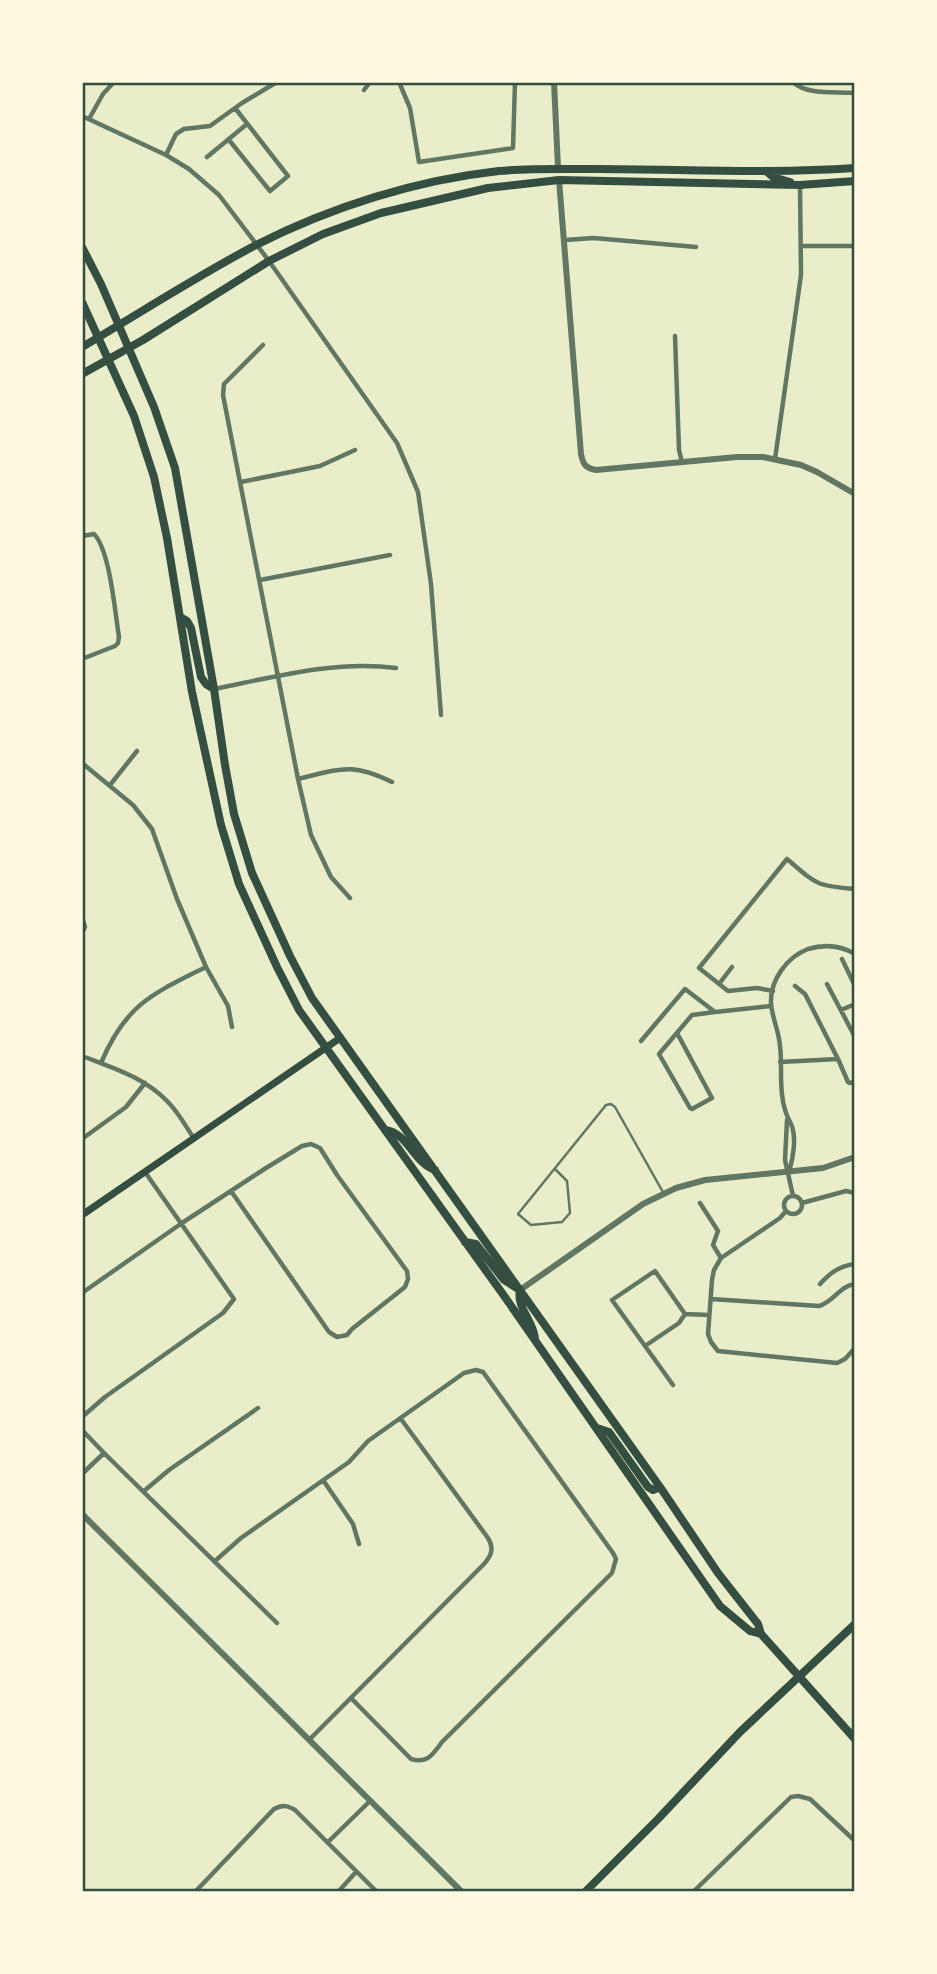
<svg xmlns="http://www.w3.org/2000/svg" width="937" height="1974" viewBox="0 0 937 1974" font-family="'Noto Sans',sans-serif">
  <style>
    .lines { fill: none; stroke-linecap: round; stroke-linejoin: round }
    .service { stroke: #617663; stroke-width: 2.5 }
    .minor { stroke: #617663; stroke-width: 4.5 }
    .tertiary { stroke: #617663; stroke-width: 6 }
    .secondary { stroke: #344e41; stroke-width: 7 }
    .primary { stroke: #344e41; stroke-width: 8 }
    .neatline { fill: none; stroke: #344e41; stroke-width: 2.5 }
  </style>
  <rect width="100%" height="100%" fill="#e9edc9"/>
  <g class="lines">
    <path class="service" d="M555 1169 567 1181 570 1213 562 1222 531 1225 518 1214 606 1105 611 1104 615 1107 664 1194"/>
    <path class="minor" d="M399 82 410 108 419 162 513 148 515 82
      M793 82C808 96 836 91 855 93
      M364 90 370 82
      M82 116 166 155 189 169 219 195 269 261 397 443 418 492 431 584 441 715
      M89 119 103 94 114 82
      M229 140 270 191 288 176 235 108
      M166 155 176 134 184 129 210 126 242 103 277 82
      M207 157 247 124
      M565 240 594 238 696 247
      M801 246H855
      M675 336 679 450 682 462
      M263 345 224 384 223 395 298 779 311 835 331 877 350 898
      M775 459 801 275 800 185
      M241 482 320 466 355 450
      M82 536 94 534C110 550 115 613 119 637L118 643 115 646 82 659
      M260 580 390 555
      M214 689C274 677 335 660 396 668
      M82 763 133 805 152 829 177 899 206 967 228 1006 232 1027
      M298 779C340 769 351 762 392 782
      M110 785 137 751
      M82 917 85 927 82 933
      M842 959 855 986
      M719 984 732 967
      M827 984 855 1037
      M795 986 805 994 838 1059
      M773 991 757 988 728 991 699 968 787 859C816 884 816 886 855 889
      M841 1010 855 1004
      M715 1012 771 1006
      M641 1041 685 989 715 1012 692 1015 659 1054 690 1108 692 1109 712 1098 677 1033
      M82 1056C113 1068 144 1077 168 1102 178 1112 185 1125 193 1137
      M780 1062 838 1059 848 1082 850 1083 855 1081
      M101 1063C126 1004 152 994 206 967
      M787 1120 785 1160 793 1196
      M82 1139 126 1107 145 1083
      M789 1172C793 1159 797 1137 791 1124 786 1115 783 1105 782 1094 780 1078 782 1062 780 1046 779 1031 772 1018 771 1003 770 980 787 957 808 949 825 944 840 945 855 954
      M784 1205a9 9 0 1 1 18 0a9 9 0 1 1-18 0Z
      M700 1203 718 1231 713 1245 721 1258
      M802 1203 846 1191 855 1193
      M786 1211 780 1218 721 1258 714 1270 712 1280 708 1334 711 1342 718 1351 837 1363 845 1359 855 1348
      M820 1284C830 1273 839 1266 855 1264
      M82 1293 182 1223 266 1168 302 1146 311 1144 320 1148 337 1175 407 1271 408 1279 405 1287 352 1329 347 1335 337 1337 329 1332 231 1191
      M711 1299 819 1306C834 1302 839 1286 855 1284
      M645 1346 679 1323 685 1314
      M673 1385 612 1300 655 1271 685 1314 709 1315
      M82 1417 105 1397 223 1313 234 1299 145 1172
      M82 1430 104 1453 277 1623
      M82 1474 104 1453
      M323 1480 353 1524 359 1544
      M144 1491 169 1470 258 1408
      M215 1561 241 1538 349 1462 368 1441 464 1373 476 1370 483 1372 613 1553 616 1559 612 1573 442 1742C433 1754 428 1764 411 1759L351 1698
      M309 1740 484 1564C492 1555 494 1548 488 1538L401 1419
      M328 1842 370 1801
      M195 1892 274 1809C282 1805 287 1805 295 1810L377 1892
      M338 1892 356 1872
      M693 1892 791 1797 798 1796 810 1799 855 1841"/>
    <path class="tertiary" d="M554 82 558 168
      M559 180 581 454C583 464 585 468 596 470L737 457H763L801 465 817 472 855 494
      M520 1290 643 1204 676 1188 705 1180 823 1168 855 1157
      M82 1514 462 1892"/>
    <path class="secondary" d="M82 1215 340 1038"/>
    <path class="primary" d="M766 171 773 177 790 182
      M82 247 101 284 154 407 175 468 214 689 225 765 234 814 252 873 290 956 312 998 660 1487 718 1573 758 1624 761 1634 855 1739
      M82 302 134 416 154 477 167 538 192 692 221 825 239 884 277 967 299 1010 507 1300 720 1606 750 1631 761 1634
      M82 347C140 313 197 276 256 245 331 207 416 180 499 171 531 168 563 169 595 169 681 169 768 174 855 168
      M82 374 143 340 269 261 323 234 381 213 488 188 559 180 800 185 855 181
      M180 617 187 621 191 628 201 677 206 684 214 689
      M385 1130C408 1133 413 1162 435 1170
      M465 1242 476 1244 504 1280 518 1289
      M520 1290C516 1308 534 1321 535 1339
      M597 1428 609 1432 648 1487 653 1490 660 1487
      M585 1892 658 1819 740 1732 855 1624"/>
  </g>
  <rect width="937" height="1974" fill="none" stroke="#fefae0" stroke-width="168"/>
  <rect x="84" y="84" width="769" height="1806" class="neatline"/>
</svg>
